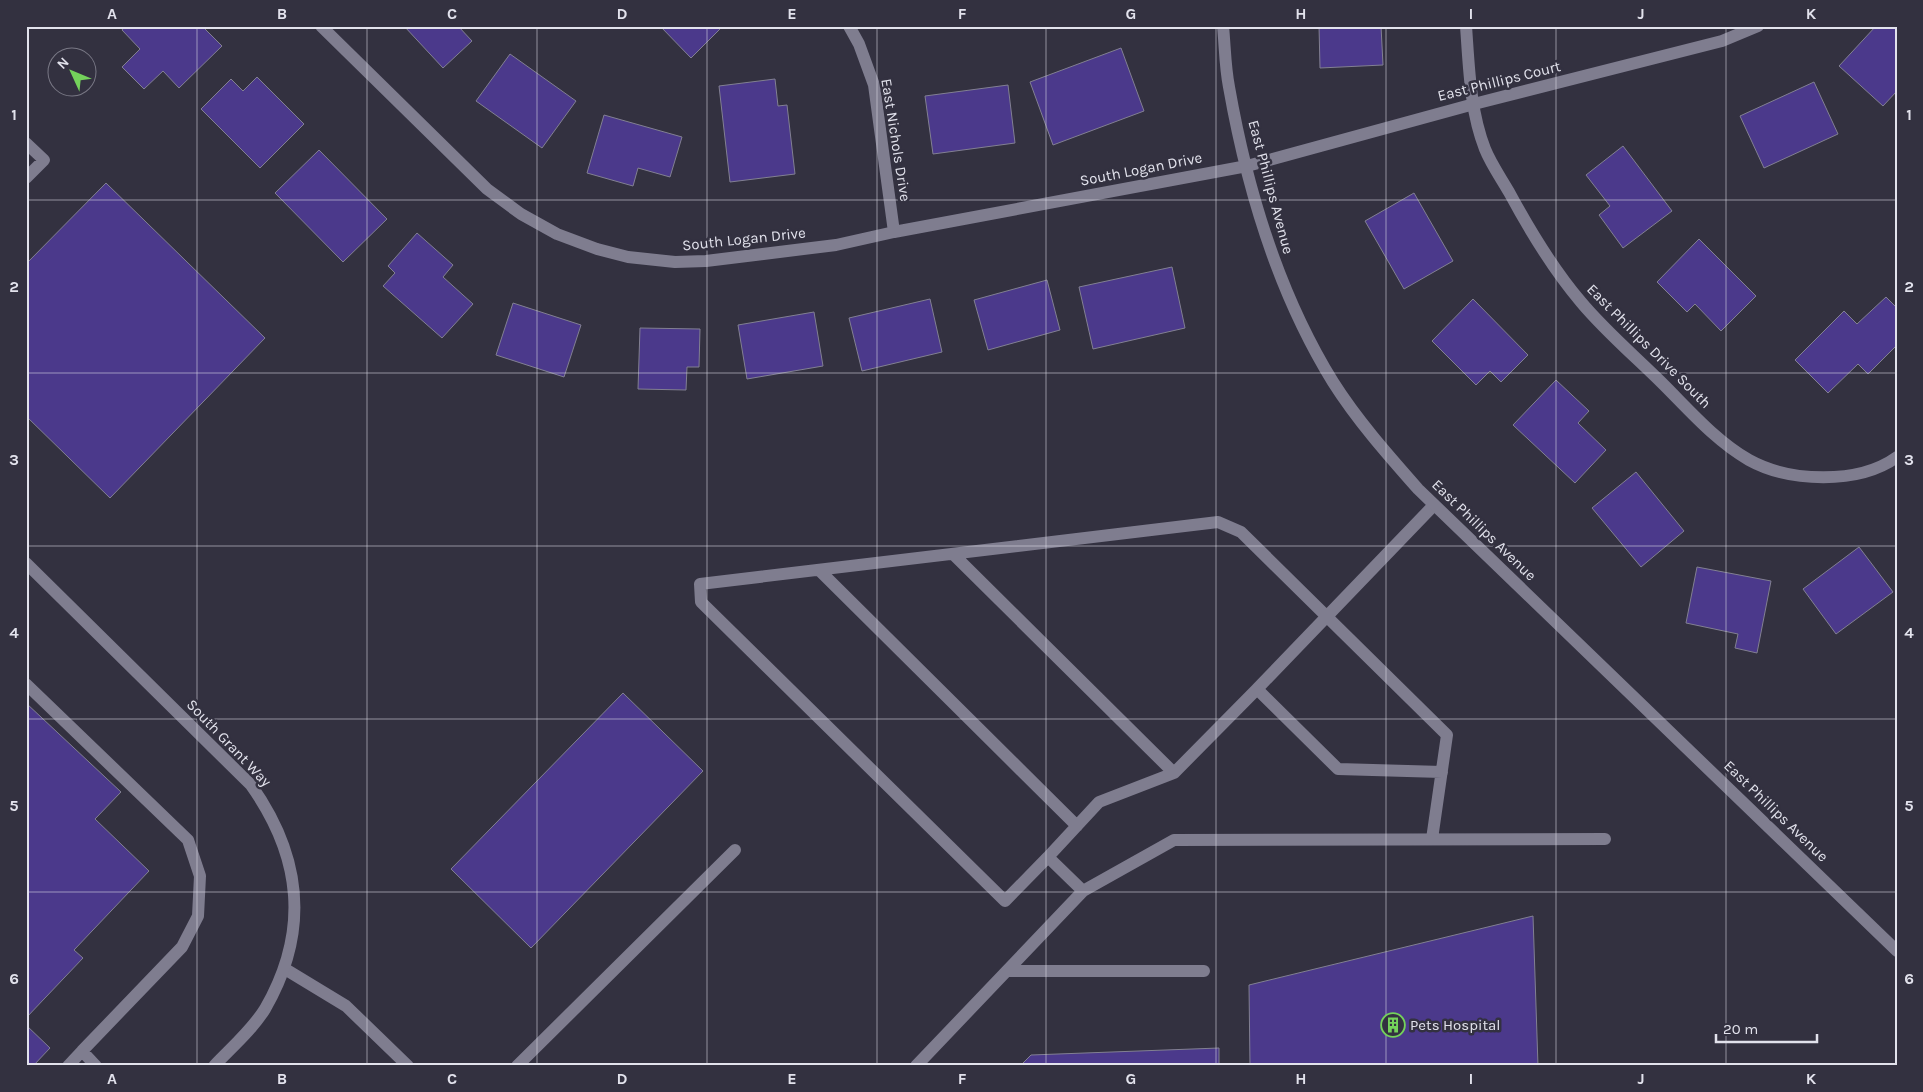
<svg xmlns="http://www.w3.org/2000/svg" width="1923" height="1092" viewBox="0 0 1923 1092" font-family="Karla,sans-serif">
  <style>
    .building { fill: #4b398b; stroke: #828092 }
    .lines { fill: none; stroke-linecap: round; stroke-linejoin: round }
    .service { stroke: #7f7d8f; stroke-width: 12 }
    .minor { stroke: #7f7d8f; stroke-width: 12 }
    .tertiary { stroke: #7f7d8f; stroke-width: 12 }
    .grid { fill: none; stroke: #e2e2ec; stroke-width: 1; stroke-opacity: 0.55 }
    .labels { text-anchor: middle; stroke-width: 5; stroke-linejoin: round; paint-order: stroke }
    .street-label { font-size: 15px; fill: #e2e2ec; stroke: #333140 }
    .poi-label { font-size: 15px; fill: #e2e2ec; stroke: #333140; text-anchor: start }
    .neatline { fill: none; stroke: #e2e2ec; stroke-width: 2 }
    .grid-label { font-size: 16px; text-anchor: middle; font-weight: bold; fill: #e2e2ec }
  </style>
  <rect width="100%" height="100%" fill="#333140"/>
  <path class="building" d="M125 26H202L222 46 179 88 163 71 144 89 122 67 140 49 122 30Z
    M404 26H458L472 41 443 68Z
    M660 26H723L691 58Z
    M1319 26H1381L1383 65 1320 68Z
    M1876 26H1897V91L1883 106 1839 66Z
    M1121 48 1144 111 1053 145 1030 82Z
    M510 54 576 101 542 148 476 101Z
    M257 77 304 124 260 168 201 109 231 79 243 91Z
    M775 79 778 106 787 105 795 174 730 182 719 86Z
    M1814 82 1838 134 1764 168 1740 116Z
    M1008 85 1015 143 933 154 925 96Z
    M604 115 682 137 670 177 638 168 633 186 587 173Z
    M1623 146 1672 211 1623 248 1599 215 1610 206 1586 175Z
    M319 150 387 219 343 262 275 193Z
    M106 183 265 338 110 498 26 416V264Z
    M1414 193 1453 261 1404 289 1365 221Z
    M417 233 453 265 443 277 473 304 442 338 383 286 395 273 388 266Z
    M1699 239 1756 296 1721 331 1695 304 1687 312 1657 282Z
    M1172 267 1185 328 1093 349 1079 287Z
    M1047 280 1060 330 988 350 974 300Z
    M1886 297 1897 308V345L1868 374 1858 364 1828 393 1795 360 1844 311 1857 324Z
    M930 299 942 352 862 371 849 318Z
    M1473 299 1528 355 1501 382 1490 371 1476 385 1432 341Z
    M513 303 581 325 564 377 496 355Z
    M814 312 823 366 747 379 738 325Z
    M640 328 700 329 699 367H687L686 390 638 389Z
    M1556 380 1589 411 1578 423 1606 450 1575 483 1513 425Z
    M1636 472 1684 531 1641 567 1592 508Z
    M1859 547 1893 592 1836 634 1803 589Z
    M1697 567 1771 581 1757 653 1735 648 1738 634 1686 623Z
    M623 693 703 771 531 948 451 869Z
    M26 703 121 792 95 819 149 871 74 950 83 958 26 1018Z
    M1533 916 1538 1066H1250L1249 985Z
    M26 1025 50 1048 33 1066H26Z
    M1219 1048V1066H1020L1031 1055Z"/>
  <g class="lines">
    <path class="service" d="M26 143 44 160 26 178
      M1434 505 1257 689 1338 769 1442 772
      M954 555 1174 773
      M819 570 1077 826
      M26 684 188 840 200 876 198 916 182 947 82 1051
      M1048 857 1099 802 1174 773 1257 689
      M1083 891 1048 857 1005 901 701 602 700 584 1218 522 1241 532 1447 735 1432 839
      M285 969 346 1006 408 1066
      M1007 971H1204
      M68 1066 82 1051 96 1066
      M517 1066 735 850
      M916 1066 1083 891 1174 840 1605 839"/>
    <path class="minor" d="M321 26 487 189 521 214 557 234 597 249 628 257 675 262 706 261 836 245 894 232 1247 166 1474 104 1722 41 1758 26
      M849 26 859 44 874 85 894 232
      M1466 26C1469 67 1470 111 1485 149 1491 164 1501 178 1509 192 1530 231 1552 268 1581 302 1605 331 1637 358 1664 385 1690 411 1716 441 1749 460 1789 482 1858 485 1897 457
      M26 563 251 785C302 857 310 931 265 1009 252 1030 231 1048 214 1066"/>
    <path class="tertiary" d="M1223 26C1225 46 1225 67 1229 87 1247 189 1278 293 1333 382 1357 420 1388 455 1418 489L1897 951"/>
  </g>
  <path class="grid" d="M197 26V1066M367 26V1066M537 26V1066M707 26V1066M877 26V1066M1046 26V1066M1216 26V1066M1386 26V1066M1556 26V1066M1726 26V1066M26 200H1897M26 373H1897M26 546H1897M26 719H1897M26 892H1897"/>
  <defs>
    <g id="building-ring" transform="scale(1.25)"><circle r="9.5" fill="#333140" stroke="#74d25b" stroke-width="1.5"/><path d="M-4-6H4V6H1V3H-1V6H-4ZM-2.5-4.3h1.7v1.8h-1.7ZM.8-4.3h1.7v1.8H.8ZM-2.5-1h1.7V.8h-1.7ZM.8-1h1.7V.8H.8Z" fill="#74d25b"/></g>
  </defs>
  <g fill-rule="evenodd">
    <use href="#building-ring" x="1393" y="1025"/>
  </g>
  <g class="labels">
    <g class="street-label">
      <text transform="translate(1499 81) rotate(-14)" y="5">East Phillips Court</text>
      <text transform="translate(896 140) rotate(81)" y="5">East Nichols Drive</text>
      <text transform="translate(1141 169) rotate(-11)" y="5">South Logan Drive</text>
      <text transform="translate(1271 187) rotate(75)" y="5">East Phillips Avenue</text>
      <text transform="translate(744 239) rotate(-6)" y="5">South Logan Drive</text>
      <text transform="translate(1649 346) rotate(45)" y="5">East Phillips Drive South</text>
      <text transform="translate(1484 530) rotate(44)" y="5">East Phillips Avenue</text>
      <text transform="translate(229 743) rotate(46)" y="5">South Grant Way</text>
      <text transform="translate(1776 811) rotate(44)" y="5">East Phillips Avenue</text>
    </g>
    <g class="poi-label">
      <text x="1410" y="1030">Pets Hospital</text>
    </g>
  </g>
  <rect width="1923" height="1092" fill="none" stroke="#333140" stroke-width="55"/>
  <g transform="translate(72 72) rotate(314)"><circle r="24" fill="#333140" stroke="#797885"/>
  <path d="M0-4L9 19L0 12L-9 19Z" fill="#74d25b"/>
  <text y="-8" font-size="14" font-weight="bold" text-anchor="middle" fill="#e2e2ec">N</text>
  </g>
  <path d="M1716 1034v8h101v-8" fill="none" stroke="#e2e2ec" stroke-width="2.5"/>
  <text x="1723" y="1034" font-size="15" fill="#e2e2ec" stroke="#333140" stroke-width="4" paint-order="stroke">20 m</text>
  <rect x="28" y="28" width="1868" height="1036" class="neatline"/>
  <g class="grid-label">
    <text x="112" y="19">A</text>
    <text x="282" y="19">B</text>
    <text x="452" y="19">C</text>
    <text x="622" y="19">D</text>
    <text x="792" y="19">E</text>
    <text x="962" y="19">F</text>
    <text x="1131" y="19">G</text>
    <text x="1301" y="19">H</text>
    <text x="1471" y="19">I</text>
    <text x="1641" y="19">J</text>
    <text x="1811" y="19">K</text>
    <text x="14" y="120">1</text>
    <text x="1909" y="120">1</text>
    <text x="14" y="292">2</text>
    <text x="1909" y="292">2</text>
    <text x="14" y="465">3</text>
    <text x="1909" y="465">3</text>
    <text x="14" y="638">4</text>
    <text x="1909" y="638">4</text>
    <text x="14" y="811">5</text>
    <text x="1909" y="811">5</text>
    <text x="14" y="984">6</text>
    <text x="1909" y="984">6</text>
    <text x="112" y="1084">A</text>
    <text x="282" y="1084">B</text>
    <text x="452" y="1084">C</text>
    <text x="622" y="1084">D</text>
    <text x="792" y="1084">E</text>
    <text x="962" y="1084">F</text>
    <text x="1131" y="1084">G</text>
    <text x="1301" y="1084">H</text>
    <text x="1471" y="1084">I</text>
    <text x="1641" y="1084">J</text>
    <text x="1811" y="1084">K</text>
  </g>
</svg>
